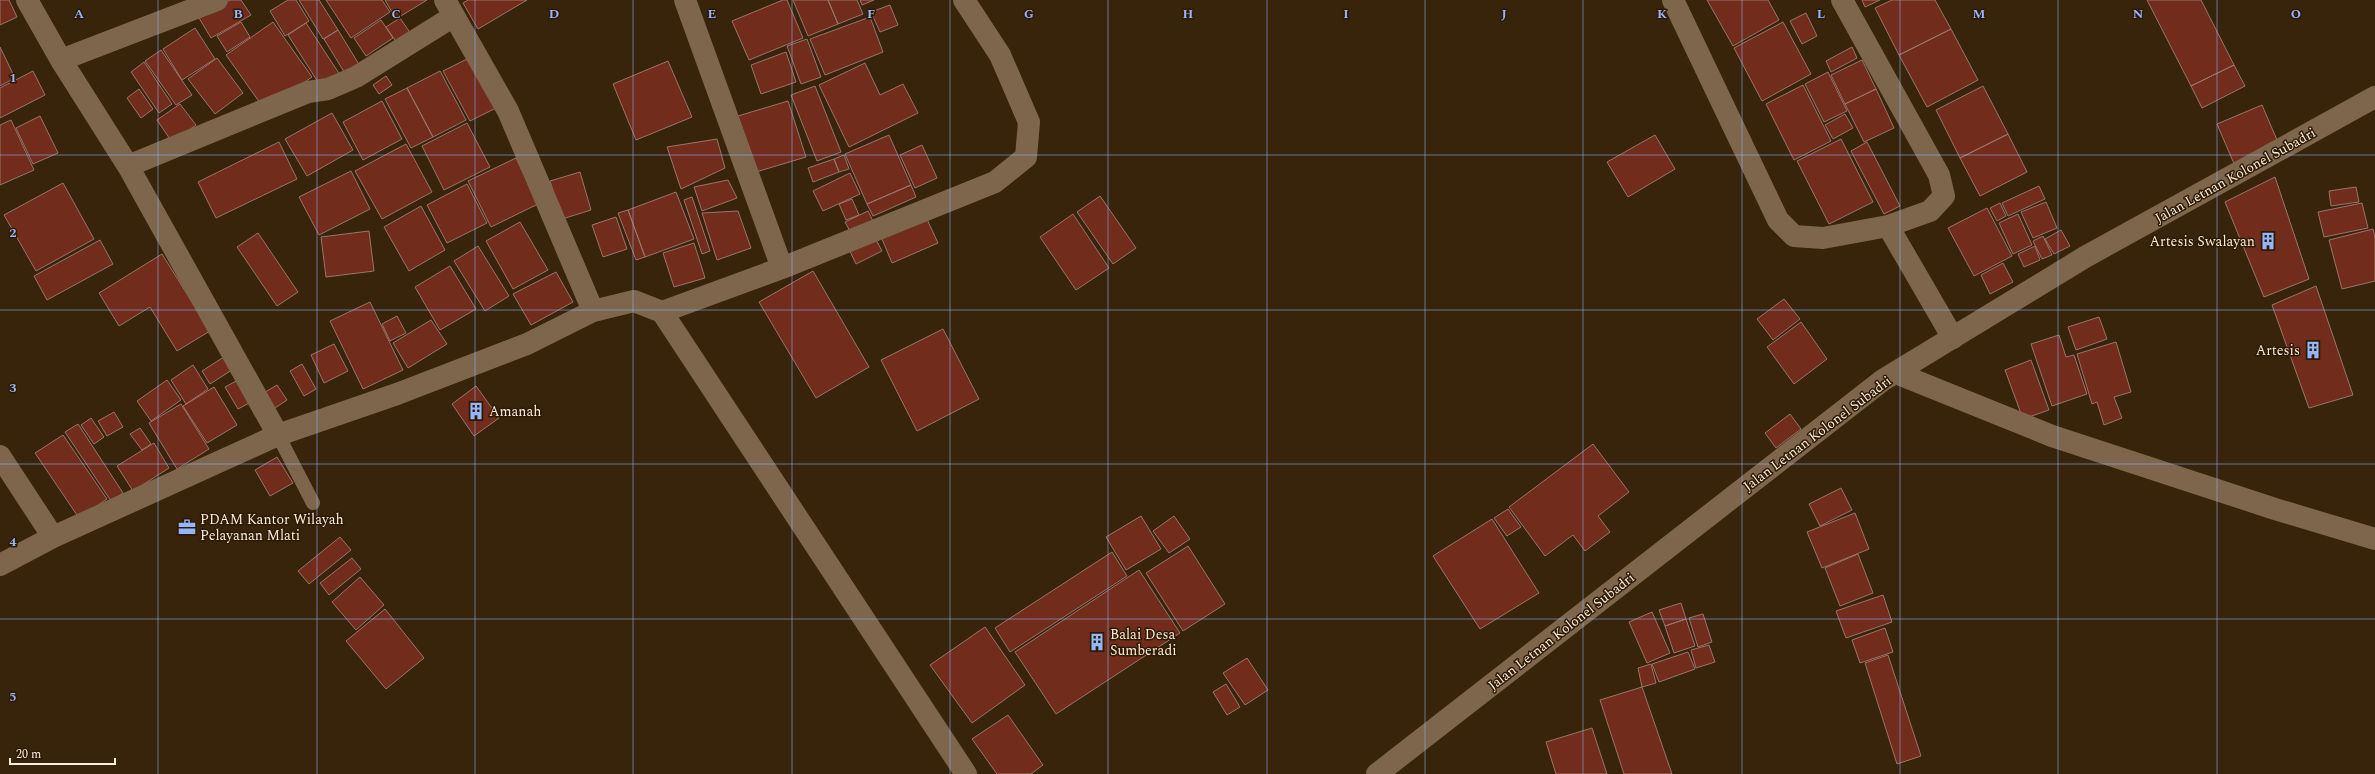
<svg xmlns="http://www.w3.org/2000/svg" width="2375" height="774" viewBox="0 0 2375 774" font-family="Spectral,serif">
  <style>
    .building { fill: #712c1b; stroke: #99756b }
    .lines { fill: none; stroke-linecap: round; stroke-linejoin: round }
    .service { stroke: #7e664d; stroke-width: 14 }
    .minor { stroke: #7e664d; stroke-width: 22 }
    .secondary { stroke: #7e664d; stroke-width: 22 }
    .grid { fill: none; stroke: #95b6fd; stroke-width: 1; stroke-opacity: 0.55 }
    .labels { text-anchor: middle; stroke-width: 3; stroke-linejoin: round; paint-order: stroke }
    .street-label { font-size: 14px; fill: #fbeddf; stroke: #2e1a03 }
    .poi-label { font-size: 14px; fill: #fbeddf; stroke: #2e1a03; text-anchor: start }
    .grid-label { font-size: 13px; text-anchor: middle; font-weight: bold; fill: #95b6fd; stroke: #2e1a03; stroke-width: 3; stroke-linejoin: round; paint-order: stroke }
  </style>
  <rect width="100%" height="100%" fill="#38240b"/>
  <path class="building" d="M0 0H9L17 17 0 25Z
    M230 0H241L251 15 211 38 199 18Z
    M288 0H296L309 21 285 36 270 11Z
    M299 0H319L338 30 323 39Z
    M326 0H382L390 12 351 38Z
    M385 0H427L396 19Z
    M468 0H527L478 29 463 3Z
    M783 0H787L803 38 749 60 732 21Z
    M793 0H828L838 24 808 36Z
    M828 0H857L863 14 838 24Z
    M860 0H874L862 5Z
    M1707 0H1768L1779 20 1733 46Z
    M1862 0H1880L1865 7Z
    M1892 0H1935L1951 29 1899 55 1875 8Z
    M2147 0H2201L2234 65 2191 86Z
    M890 5 898 25 880 32 871 12Z
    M1806 13 1817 36 1802 44 1790 21Z
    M870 17 883 52 825 75 810 39Z
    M400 18 411 34 397 43 386 27Z
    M381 20 393 38 366 56 354 38Z
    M241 22 250 37 227 52 217 36Z
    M273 22 312 77 265 110 226 55Z
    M1783 22 1811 74 1762 101 1734 48Z
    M306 23 342 78 323 90 288 35Z
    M195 28 215 59 182 80 163 49Z
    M1951 29 1978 80 1927 107 1899 55Z
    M338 30 363 71 349 80 324 39Z
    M807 39 821 77 801 84 787 46Z
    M0 47 15 78 0 86Z
    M1852 47 1857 58 1831 72 1826 61Z
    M161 50 192 95 176 105 145 61Z
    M786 52 796 82 761 94 751 65Z
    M217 58 243 93 215 114 188 79Z
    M469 58 496 108 470 121 443 71Z
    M1862 60 1876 89 1845 104 1831 75Z
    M668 61 692 117 636 140 613 84Z
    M144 62 172 104 159 113 131 72Z
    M865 63 880 95 903 84 918 113 849 147 819 85Z
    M2234 65 2245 86 2202 108 2191 86Z
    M33 71 45 95 0 118V88Z
    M440 71 466 120 433 137 407 88Z
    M1828 72 1847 111 1824 122 1805 84Z
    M386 76 392 85 379 94 373 85Z
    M1803 85 1831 141 1794 160 1766 104Z
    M815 86 841 152 817 161 791 95Z
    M1983 86 2008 134 1960 158 1936 110Z
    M407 88 433 137 411 148 385 99Z
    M139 89 153 109 141 118 127 98Z
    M1876 89 1894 128 1864 142 1845 104Z
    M382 101 402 139 363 160 343 122Z
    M788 101 806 157 756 172 738 116Z
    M180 104 196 125 172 142 157 120Z
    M2262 105 2280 147 2235 166 2217 124Z
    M332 113 353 150 307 176 285 139Z
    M1845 114 1853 128 1833 139 1825 125Z
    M40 116 58 153 33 164 16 128Z
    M11 120 34 170 0 185V125Z
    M467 123 490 167 444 190 422 146Z
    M2008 134 2027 172 1980 196 1960 158Z
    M889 135 911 185 867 204 845 154Z
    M1655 135 1675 169 1628 197 1607 162Z
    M717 139 725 168 681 189 667 147Z
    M1841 139 1873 202 1829 224 1797 161Z
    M279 142 297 179 216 218 198 182Z
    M1867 142 1900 206 1884 214 1851 151Z
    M406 144 432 192 382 219 355 171Z
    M922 145 937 178 915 188 900 155Z
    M844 155 849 169 839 172 834 159Z
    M516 158 538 204 491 227 468 181Z
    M834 159 839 172 813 182 808 168Z
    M351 171 370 209 319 235 299 197Z
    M580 172 591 210 562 219 550 181Z
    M850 173 860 194 823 211 813 191Z
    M2275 177 2309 279 2264 297 2225 202Z
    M728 180 737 198 702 211 694 187Z
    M63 183 94 239 36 271 4 215Z
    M467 184 487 223 447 243 427 205Z
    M911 185 916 197 873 216 867 204Z
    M2039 186 2045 199 2008 216 2002 203Z
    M2356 187 2359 202 2331 206 2329 191Z
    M676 192 694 239 645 257 628 210Z
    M1100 196 1136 248 1113 264 1077 212Z
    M692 197 710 251 702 254 684 200Z
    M852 199 859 215 846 220 839 204Z
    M2046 202 2057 228 2033 238 2021 212Z
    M2000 203 2006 216 1997 221 1990 208Z
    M2362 203 2368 228 2324 237 2318 212Z
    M421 206 445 250 409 271 384 227Z
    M1987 208 2012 256 1974 276 1948 228Z
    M628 210 645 257 636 260 618 213Z
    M738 211 751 248 717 260 702 213Z
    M868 211 874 223 852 235 845 222Z
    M1073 214 1109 268 1076 290 1040 237Z
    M2018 214 2032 245 2013 254 1999 223Z
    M925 215 938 243 892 263 880 234Z
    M616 217 627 249 603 257 592 225Z
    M520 222 548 270 513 289 486 241Z
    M2373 229 2375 237V281L2342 289 2329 240Z
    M2061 230 2070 246 2054 254 2045 239Z
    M369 231 374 271 326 277 321 237Z
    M258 233 298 292 277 306 237 247Z
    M874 236 882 251 856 264 849 249Z
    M2043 236 2052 255 2042 259 2033 241Z
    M100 240 113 264 47 300 34 276Z
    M694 243 705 278 674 287 663 253Z
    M478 246 509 296 485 311 454 261Z
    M2035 246 2040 260 2024 267 2018 254Z
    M162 254 210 331 177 351 150 307 119 326 99 293Z
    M2003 263 2013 282 1990 294 1981 275Z
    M450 266 476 309 440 330 415 287Z
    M813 271 869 367 816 398 759 302Z
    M556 272 573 302 531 325 513 294Z
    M2316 286 2353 395 2309 408 2272 305Z
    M1784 299 1800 319 1773 340 1757 319Z
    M370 302 403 370 363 389 330 321Z
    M397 316 406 333 390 341 382 324Z
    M2099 317 2107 339 2076 350 2068 327Z
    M431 320 447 344 408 368 393 343Z
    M1801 322 1827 359 1794 384 1767 347Z
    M943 329 979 399 917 431 881 360Z
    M2059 335 2066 357 2074 355 2087 394 2052 406 2031 344Z
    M2116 342 2131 392 2114 397 2122 418 2104 425 2097 402 2092 404 2077 354Z
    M334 344 348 371 324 383 311 355Z
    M227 355 235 368 210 384 202 371Z
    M2031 360 2049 410 2023 419 2005 370Z
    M302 364 316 389 304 396 290 371Z
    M193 365 208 389 186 404 171 380Z
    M240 379 253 401 238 409 225 387Z
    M167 380 181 400 151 421 137 401Z
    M277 385 287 400 272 410 262 394Z
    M476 386 499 418 474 436 452 404Z
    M214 387 237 425 207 443 183 406Z
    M181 404 209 449 177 469 149 423Z
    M114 412 123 427 107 436 98 421Z
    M1790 414 1801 429 1776 448 1765 433Z
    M91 418 104 437 94 444 81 425Z
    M78 424 123 493 111 501 65 432Z
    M140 428 151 444 142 450 130 434Z
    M63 435 107 499 79 518 35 453Z
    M154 443 169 468 133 491 117 466Z
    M1593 444 1629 492 1598 516 1610 532 1585 551 1573 535 1545 556 1509 507Z
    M277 457 293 483 270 496 255 470Z
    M1841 488 1852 510 1820 526 1809 504Z
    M1508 509 1521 527 1507 536 1494 518Z
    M1855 513 1869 549 1822 568 1807 532Z
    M1141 516 1161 549 1126 570 1106 537Z
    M1174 516 1190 539 1169 553 1153 531Z
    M1492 519 1539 593 1480 629 1433 556Z
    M340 537 351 550 309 584 298 571Z
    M1188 546 1225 604 1183 631 1146 573Z
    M1112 552 1127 576 1010 652 995 628Z
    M1858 554 1873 593 1840 606 1825 568Z
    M352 558 361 569 329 595 320 583Z
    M1139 570 1180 633 1056 714 1015 652Z
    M360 577 384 605 356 630 332 602Z
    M1883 595 1892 622 1846 638 1836 611Z
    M1681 603 1686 619 1665 626 1659 610Z
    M385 609 424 658 386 689 346 641Z
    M1652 612 1670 653 1647 663 1629 622Z
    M1703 614 1712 642 1698 647 1689 618Z
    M1686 619 1695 646 1674 653 1665 626Z
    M985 627 1025 685 972 723 930 665Z
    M1885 628 1893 652 1860 663 1852 640Z
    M1709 645 1715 662 1696 668 1691 650Z
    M1688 652 1695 669 1659 682 1652 664Z
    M1888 655 1921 756 1897 764 1865 663Z
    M1247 658 1268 690 1245 705 1223 673Z
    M1651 664 1656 683 1642 687 1638 668Z
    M1226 684 1240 707 1227 715 1213 692Z
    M1642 687 1672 774H1624L1600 700Z
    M1008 715 1043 765 1031 774H997L972 739Z
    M1592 728 1607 774H1556L1546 742Z"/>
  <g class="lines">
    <path class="service" d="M278 435 313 503"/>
    <path class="minor" d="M27 0 61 60 128 166 278 435
      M445 0 508 111 593 311
      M685 0 782 268
      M1673 0 1778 220 1794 236 1823 238 1888 226 1953 338
      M1842 0 1939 175 1944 196 1930 211 1888 226
      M61 60 217 0
      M128 166 308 92 328 89 356 77 454 16
      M662 312 782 268 995 182 1026 157 1029 122 1000 55 964 0
      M1896 373 2052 436 2275 509 2375 539
      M0 456 53 537
      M0 565 53 537 278 435 397 394 527 344 593 311 634 301 662 312 966 774"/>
    <path class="secondary" d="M1377 774 1883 380 2085 257 2375 97"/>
  </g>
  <path class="grid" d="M158 0V774M317 0V774M475 0V774M633 0V774M792 0V774M950 0V774M1108 0V774M1267 0V774M1425 0V774M1583 0V774M1742 0V774M1900 0V774M2058 0V774M2217 0V774M0 155H2375M0 310H2375M0 464H2375M0 619H2375"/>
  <defs>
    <g id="building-bare" transform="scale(1.38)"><path d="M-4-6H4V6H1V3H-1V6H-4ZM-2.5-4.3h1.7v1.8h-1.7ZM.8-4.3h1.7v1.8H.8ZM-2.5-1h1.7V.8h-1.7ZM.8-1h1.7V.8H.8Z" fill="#95b6fd" stroke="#2e1a03" stroke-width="2.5" paint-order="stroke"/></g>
    <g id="office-bare" transform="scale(1.38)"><path d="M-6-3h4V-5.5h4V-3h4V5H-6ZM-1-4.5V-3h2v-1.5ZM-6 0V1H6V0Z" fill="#95b6fd" stroke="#2e1a03" stroke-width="2.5" paint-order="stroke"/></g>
  </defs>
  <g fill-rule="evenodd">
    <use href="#building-bare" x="2268" y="241"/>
    <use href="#building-bare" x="2313" y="350"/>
    <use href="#building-bare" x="476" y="411"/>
    <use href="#office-bare" x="187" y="527"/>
    <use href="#building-bare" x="1097" y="642"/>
  </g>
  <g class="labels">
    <g class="street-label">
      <text transform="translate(2235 175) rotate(-29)" y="5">Jalan Letnan Kolonel Subadri</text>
      <text transform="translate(1817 433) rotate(-37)" y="5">Jalan Letnan Kolonel Subadri</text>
      <text transform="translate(1561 631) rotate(-38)" y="5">Jalan Letnan Kolonel Subadri</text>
    </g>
    <g class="poi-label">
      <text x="2255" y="246" text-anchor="end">Artesis Swalayan</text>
      <text x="2300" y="355" text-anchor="end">Artesis</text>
      <text x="489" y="416">Amanah</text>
      <text x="200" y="524">PDAM Kantor Wilayah<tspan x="200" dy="16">Pelayanan Mlati</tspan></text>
      <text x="1110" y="639">Balai Desa<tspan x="1110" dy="16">Sumberadi</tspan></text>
    </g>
  </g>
  <g class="grid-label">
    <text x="79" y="18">A</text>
    <text x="238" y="18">B</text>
    <text x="396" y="18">C</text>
    <text x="554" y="18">D</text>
    <text x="712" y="18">E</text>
    <text x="871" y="18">F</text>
    <text x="1029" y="18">G</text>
    <text x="1188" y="18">H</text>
    <text x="1346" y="18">I</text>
    <text x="1504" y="18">J</text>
    <text x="1662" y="18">K</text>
    <text x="1821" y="18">L</text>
    <text x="1979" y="18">M</text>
    <text x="2138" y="18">N</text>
    <text x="2296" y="18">O</text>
    <text x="13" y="82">1</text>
    <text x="13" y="237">2</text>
    <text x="13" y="392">3</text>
    <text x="13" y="546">4</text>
    <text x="13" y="701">5</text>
  </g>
  <path d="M10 758v6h105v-6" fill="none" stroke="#fbeddf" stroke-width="2"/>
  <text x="16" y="758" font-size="12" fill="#fbeddf" stroke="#2e1a03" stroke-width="3" paint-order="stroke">20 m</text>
</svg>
